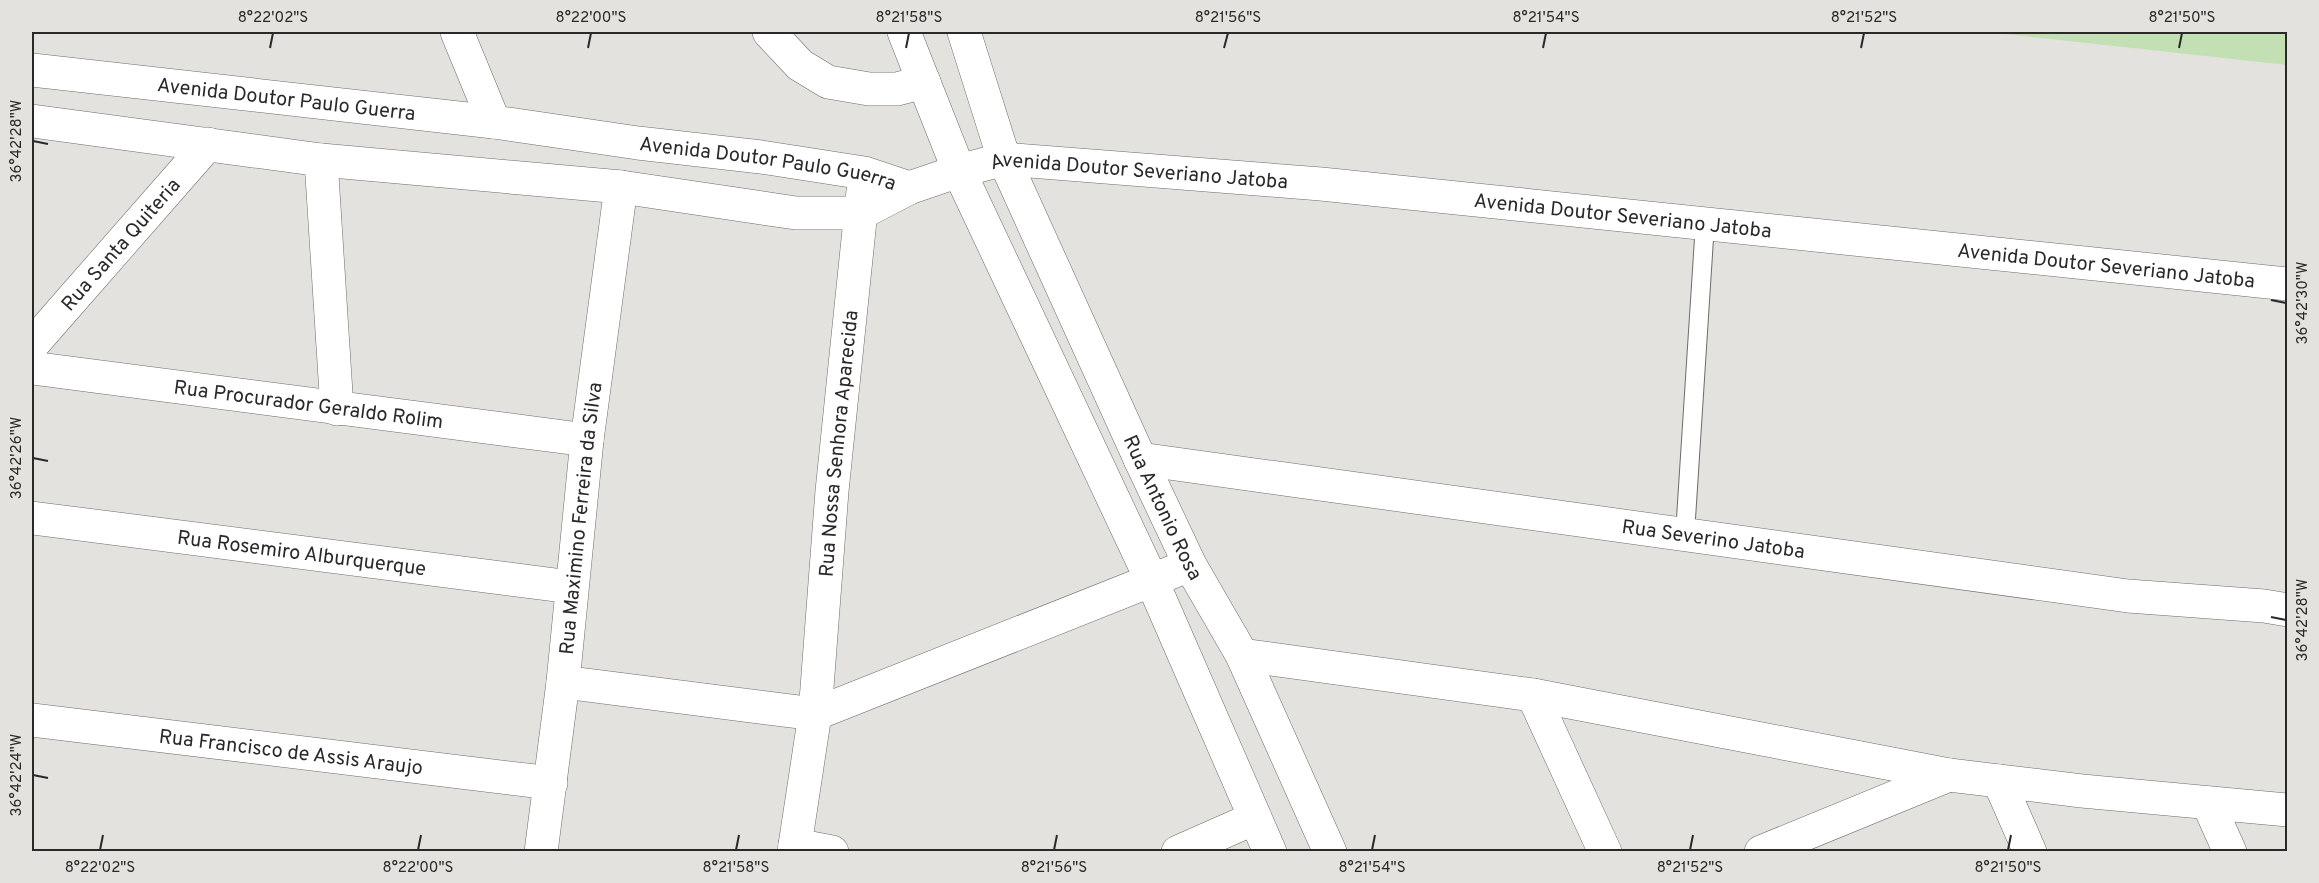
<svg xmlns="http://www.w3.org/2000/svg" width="2319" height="883" viewBox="0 0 2319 883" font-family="Overpass,sans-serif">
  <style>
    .green { fill: #c2e0b3 }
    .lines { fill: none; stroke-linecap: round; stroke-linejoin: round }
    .service-casing { stroke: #6d6c68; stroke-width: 20 }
    .minor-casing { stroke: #6d6c68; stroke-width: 34 }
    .tertiary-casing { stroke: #6d6c68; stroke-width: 34 }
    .secondary-casing { stroke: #6d6c68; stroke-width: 34 }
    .service { stroke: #fff; stroke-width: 18 }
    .minor { stroke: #fff; stroke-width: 33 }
    .tertiary { stroke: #fff; stroke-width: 33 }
    .secondary { stroke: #fff; stroke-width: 33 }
    .ticks { fill: none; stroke: #2a2928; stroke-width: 2 }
    .labels { text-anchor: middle; stroke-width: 4.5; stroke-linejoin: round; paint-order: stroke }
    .street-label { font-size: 20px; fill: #2a2928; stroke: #e4e2de }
    .neatline { fill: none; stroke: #2a2928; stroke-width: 2 }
    .ticks-label { font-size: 15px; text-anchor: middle; fill: #2a2928 }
  </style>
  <rect width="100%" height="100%" fill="#e4e2de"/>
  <path class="green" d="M1987 32H2287V65Z"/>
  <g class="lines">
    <g class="service-casing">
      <path id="service" d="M1685 534 1705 223"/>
    </g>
    <g class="minor-casing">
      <g id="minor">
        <path d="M457 32 494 122"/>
        <path d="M769 32 800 65 828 82 869 89H897L924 82"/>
        <path id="s1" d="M32 70 494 122 638 143 761 157 864 173 909 188"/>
        <path d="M32 121 321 160 621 187 796 213H861L909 188 959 171"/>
        <path d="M321 160 337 409"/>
        <path id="s2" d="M32 345 208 144"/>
        <path id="s3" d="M32 368 587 440"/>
        <path id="s4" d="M1140 459 2128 596 2264 606 2288 610"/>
        <path id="s5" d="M32 518 571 587"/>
        <path d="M1242 655 1533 695 1605 852"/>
        <path d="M563 682 815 714 1190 565"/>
        <path d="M1533 695 1949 775 2082 791 2288 810"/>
        <path id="s6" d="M32 720 551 783"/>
        <path d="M1999 781 2030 852"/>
        <path d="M2208 803 2230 852"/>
        <path d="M795 845 832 852"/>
        <path id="s7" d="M541 852 563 682 587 440 621 187"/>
        <path id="s8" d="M794 852 815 714 832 491 863 191"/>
        <path d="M1178 852 1255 818"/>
        <path d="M1761 852 1949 775"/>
      </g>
    </g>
    <g class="tertiary-casing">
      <g id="tertiary">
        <path id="s9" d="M959 171 1004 159 1321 184 2288 284"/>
      </g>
    </g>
    <g class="secondary-casing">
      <g id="secondary">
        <path d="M904 32 959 171 1152 581 1270 852"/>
        <path id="s10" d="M964 32 1004 159 1140 459 1190 565 1242 655 1330 852"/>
      </g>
    </g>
    <use href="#service" class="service"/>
    <use href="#minor" class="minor"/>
    <use href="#tertiary" class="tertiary"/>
    <use href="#secondary" class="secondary"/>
  </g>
  <path class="ticks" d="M270 48 273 33M588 48 591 33M906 48 909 33M1224 48 1228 33M1543 48 1546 33M1861 48 1864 33M2179 48 2182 33M33 141 48 144M2271 300 2286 303M33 458 48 461M2271 617 2286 620M33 775 48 778M100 850 103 835M418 850 421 835M736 850 739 835M1054 850 1057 835M1372 850 1375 835M1690 850 1693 835M2008 850 2011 835"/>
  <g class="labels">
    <g class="street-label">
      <text dy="7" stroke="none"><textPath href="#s1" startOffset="256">Avenida Doutor Paulo Guerra</textPath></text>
      <text dy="7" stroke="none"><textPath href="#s1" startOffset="742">Avenida Doutor Paulo Guerra</textPath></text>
      <text dy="7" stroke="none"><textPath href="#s9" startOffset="182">Avenida Doutor Severiano Jatoba</textPath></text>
      <text dy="7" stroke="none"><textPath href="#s9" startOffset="668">Avenida Doutor Severiano Jatoba</textPath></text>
      <text dy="7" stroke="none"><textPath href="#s2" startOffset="134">Rua Santa Quiteria</textPath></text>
      <text dy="7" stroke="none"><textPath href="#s9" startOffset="1154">Avenida Doutor Severiano Jatoba</textPath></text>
      <text dy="7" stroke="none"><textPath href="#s3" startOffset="279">Rua Procurador Geraldo Rolim</textPath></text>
      <text dy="7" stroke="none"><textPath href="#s8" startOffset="411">Rua Nossa Senhora Aparecida</textPath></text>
      <text dy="7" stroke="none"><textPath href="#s10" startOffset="516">Rua Antonio Rosa</textPath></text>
      <text dy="7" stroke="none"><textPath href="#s7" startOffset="336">Rua Maximino Ferreira da Silva</textPath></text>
      <text dy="7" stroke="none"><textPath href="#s4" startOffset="579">Rua Severino Jatoba</textPath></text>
      <text dy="7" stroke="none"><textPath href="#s5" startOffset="272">Rua Rosemiro Alburquerque</textPath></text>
      <text dy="7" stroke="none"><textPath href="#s6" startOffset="261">Rua Francisco de Assis Araujo</textPath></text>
    </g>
  </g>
  <rect width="2319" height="883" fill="none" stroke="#e4e2de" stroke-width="66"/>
  <rect x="33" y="33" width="2253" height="817" class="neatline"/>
  <g class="ticks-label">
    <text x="273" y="22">8°22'02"S</text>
    <text x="591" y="22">8°22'00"S</text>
    <text x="909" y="22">8°21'58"S</text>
    <text x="1228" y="22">8°21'56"S</text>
    <text x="1546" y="22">8°21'54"S</text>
    <text x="1864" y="22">8°21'52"S</text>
    <text x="2182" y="22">8°21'50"S</text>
    <text transform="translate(16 141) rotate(-90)" y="5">36°42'28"W</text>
    <text transform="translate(2302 303) rotate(-90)" y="5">36°42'30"W</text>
    <text transform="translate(16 458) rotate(-90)" y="5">36°42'26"W</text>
    <text transform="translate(2302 620) rotate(-90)" y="5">36°42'28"W</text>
    <text transform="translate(16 775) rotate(-90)" y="5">36°42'24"W</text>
    <text x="100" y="872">8°22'02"S</text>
    <text x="418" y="872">8°22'00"S</text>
    <text x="736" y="872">8°21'58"S</text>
    <text x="1054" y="872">8°21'56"S</text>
    <text x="1372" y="872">8°21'54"S</text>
    <text x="1690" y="872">8°21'52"S</text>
    <text x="2008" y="872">8°21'50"S</text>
  </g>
</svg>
